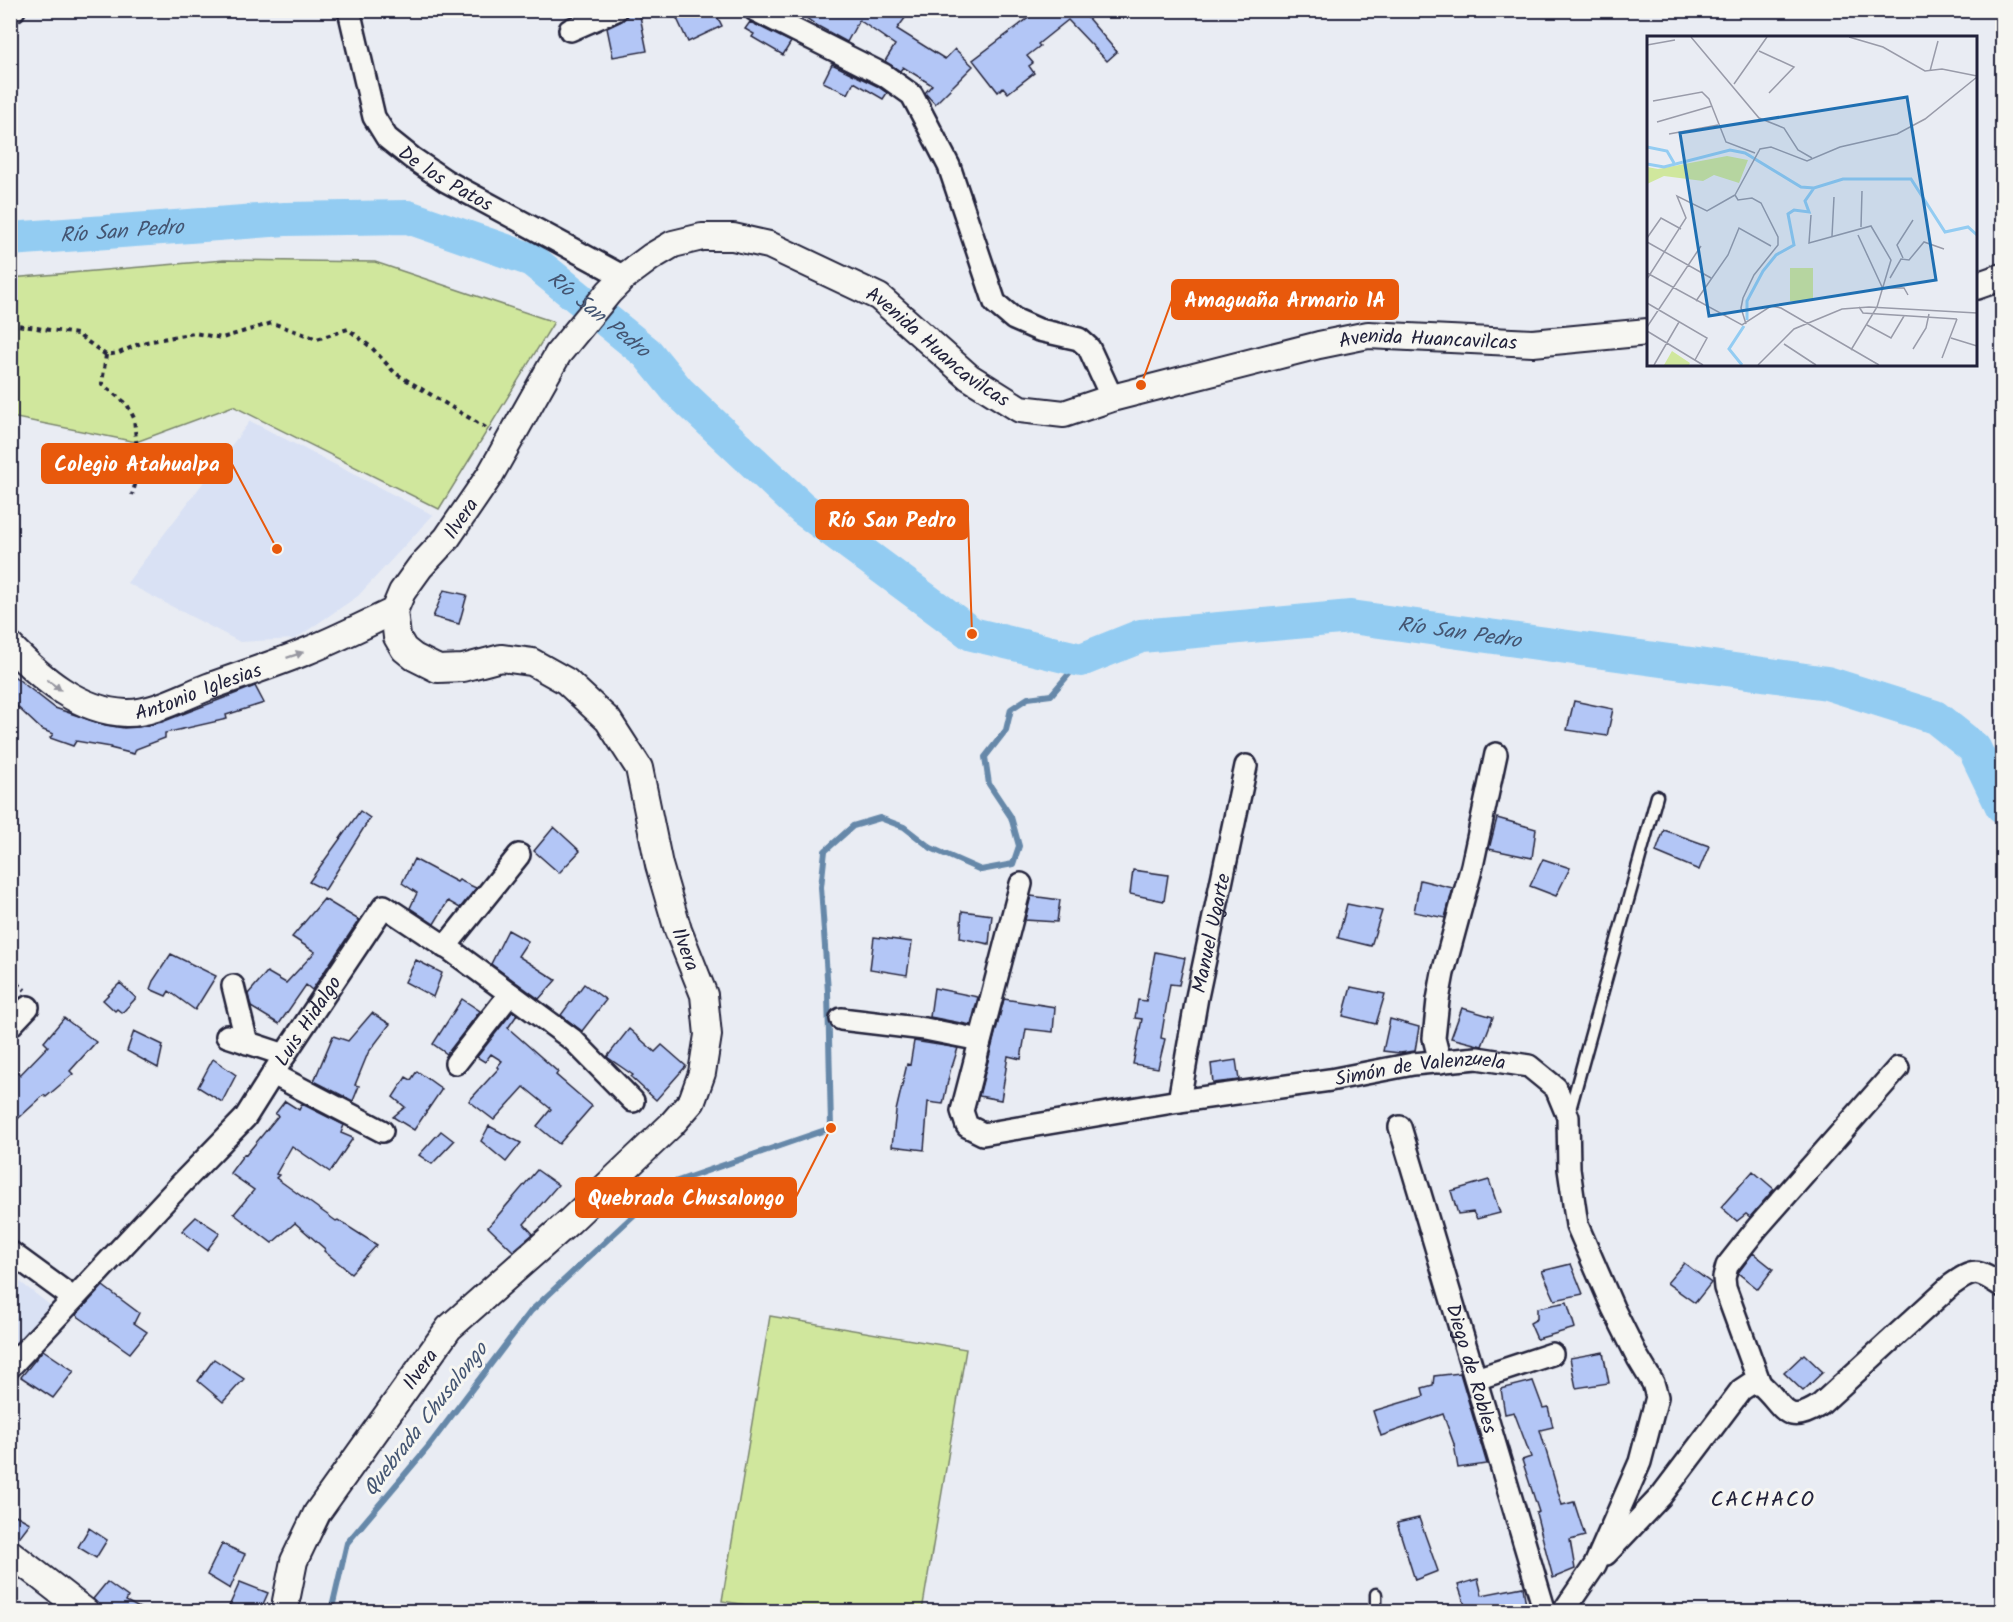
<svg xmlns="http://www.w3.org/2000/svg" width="2013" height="1622" viewBox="0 0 2013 1622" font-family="Kalam,sans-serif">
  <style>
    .built { fill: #d9e1f4 }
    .green { fill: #d0e79d; stroke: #79846c; stroke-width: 1.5 }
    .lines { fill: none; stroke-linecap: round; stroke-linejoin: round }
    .stream { stroke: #6688a9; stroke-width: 6 }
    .river { stroke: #93ccf2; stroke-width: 34 }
    .building { fill: #b3c6f6; stroke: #22223b; stroke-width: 1.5 }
    .service-casing { stroke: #22223b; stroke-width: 15 }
    .minor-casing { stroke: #22223b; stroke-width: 26 }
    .tertiary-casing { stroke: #22223b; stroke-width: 30 }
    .path { stroke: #22223b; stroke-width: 4; stroke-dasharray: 4.5 4.5; stroke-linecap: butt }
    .service { stroke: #f6f6f2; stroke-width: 10 }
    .minor { stroke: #f6f6f2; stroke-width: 21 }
    .tertiary { stroke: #f6f6f2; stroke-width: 26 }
    .oneway { fill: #9797a0 }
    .labels { text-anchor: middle; stroke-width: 6; stroke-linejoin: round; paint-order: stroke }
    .street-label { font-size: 20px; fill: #22223b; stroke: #f6f6f2 }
    .water-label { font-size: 21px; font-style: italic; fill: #445572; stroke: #f6f6f2 }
    .quarter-label { font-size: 22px; letter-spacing: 1.5px; fill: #22223b; stroke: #f6f6f2 }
    .inset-river { fill: none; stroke: #93ccf2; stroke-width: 3 }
    .inset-road { fill: none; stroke: #999ba9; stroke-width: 1.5 }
    .view { fill: #1f6fb2; fill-opacity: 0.15; stroke: #1f6fb2; stroke-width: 3 }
    .inset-edge { fill: none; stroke: #22223b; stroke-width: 3 }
    .leader { fill: none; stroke: #e8590c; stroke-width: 2 }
    .callout-dot { fill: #e8590c; stroke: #f6f6f2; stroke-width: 2 }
    .callout { fill: #e8590c; stroke: #e8590c; stroke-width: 2 }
    .callout-label { font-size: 21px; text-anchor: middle; font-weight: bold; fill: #fff }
  </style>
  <rect width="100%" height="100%" fill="#e9ecf3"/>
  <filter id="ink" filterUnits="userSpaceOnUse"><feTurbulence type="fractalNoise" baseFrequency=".0167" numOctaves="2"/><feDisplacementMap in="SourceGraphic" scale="12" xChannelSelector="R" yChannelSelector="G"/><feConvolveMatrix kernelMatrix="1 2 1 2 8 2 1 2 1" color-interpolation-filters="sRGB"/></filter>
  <g filter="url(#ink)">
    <path class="built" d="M250 421 433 515 358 596 295 639 240 642 127 583Z
      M10 1274 55 1309 10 1357Z"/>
    <path class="green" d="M224 260 375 262 554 322 439 509 233 406 136 442 11 417V278Z
      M770 1316 966 1349 922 1611H783L722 1601Z"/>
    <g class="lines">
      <path class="stream" d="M331 1612 347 1543 428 1447 531 1311 666 1185 831 1128 828 992 821 887 825 851 853 826 880 818 904 827 931 848 981 870 1013 864 1019 846 1011 817 989 784 985 757 1006 730 1011 709 1028 698 1051 695 1081 660"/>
      <path class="river" id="s1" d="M10 239 285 219 408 217 532 260 647 353 678 391 802 508 972 634 1081 660 1141 636 1351 617 1827 683 1935 717 1974 748 2002 806"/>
    </g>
    <path class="building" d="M673 10H714L722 26 688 42Z
      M796 10H911L897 29 945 59 955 49 973 66 935 104 925 93 932 85 903 67 900 71 885 61 895 45 859 20 847 42 816 25Z
      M1039 10H1081L1117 52 1107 61 1068 20 1038 44 1040 46 1027 56 1033 63 1029 66 1034 73 1008 93 1003 87 998 92 973 60Z
      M639 11 647 51 613 57 607 28 622 21 628 13Z
      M750 22 791 42 783 55 752 37 754 34 745 29Z
      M832 64 877 86 887 93 883 99 854 82 848 94 823 82Z
      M444 590 467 595 459 624 433 617Z
      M10 673 55 708 105 725 124 728 139 727 162 722 255 686 264 703 226 715 227 719 165 733V738L136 749 134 754 110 748 111 747 76 741 73 746 50 738 53 734 41 729 10 700Z
      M1574 701 1613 709 1607 736 1567 730Z
      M360 811 370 818 325 890 309 882Z
      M1497 818 1536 829 1532 858 1489 849Z
      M554 827 580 851 559 873 534 851Z
      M1664 830 1709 846 1699 870 1656 852Z
      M414 859 457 882 459 880 476 888 460 908 448 901 434 924 410 908 417 893 402 883Z
      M1543 859 1570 868 1556 896 1530 886Z
      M1133 870 1168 875 1164 901 1130 894Z
      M1420 880 1453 888 1445 918 1414 912Z
      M1031 896 1060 900 1057 922 1025 920Z
      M324 899 359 920 312 990 306 985 279 1024 251 1007 248 994 267 972 286 983 315 952 292 937Z
      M1347 904 1382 911 1371 946 1338 938Z
      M962 911 992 915 989 944 960 938Z
      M508 930 528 941 518 956 556 980 539 999 491 964Z
      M874 937 912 942 907 975 870 969Z
      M1155 952 1185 958 1179 985 1170 984 1161 1038 1165 1039 1158 1068 1133 1064 1142 1019 1135 1018 1138 1000 1146 1001Z
      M171 954 216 976 195 1010 169 991 166 996 150 989 153 981Z
      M416 960 442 973 433 997 405 982Z
      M120 983 136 998 122 1013 117 1009 115 1011 103 1000Z
      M584 984 606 1000 582 1031 561 1015Z
      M1351 987 1385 994 1376 1024 1343 1016Z
      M934 988 978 997 971 1025 930 1017Z
      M462 999 480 1011 447 1054 433 1044Z
      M1004 999 1055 1007 1053 1032 1026 1029 1021 1059 1008 1056 1001 1100 979 1096Z
      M1462 1008 1493 1017 1482 1046 1451 1038Z
      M513 1011 517 1015 508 1028 558 1072 556 1075 592 1106 559 1144 537 1126 551 1109 524 1087 494 1120 469 1101 499 1068 497 1067 502 1061 491 1054 485 1062 477 1057Z
      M372 1013 390 1024 368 1053 355 1085 359 1086 353 1101 314 1081 333 1036 348 1041Z
      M64 1018 96 1042 70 1071 73 1074 46 1097 44 1095 10 1126V1063L20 1075 48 1046 44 1042Z
      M1390 1019 1419 1027 1415 1051 1400 1053 1383 1051Z
      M629 1029 655 1052 662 1045 686 1066 656 1100 631 1077 633 1075 607 1057Z
      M134 1031 163 1045 158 1068 127 1051Z
      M914 1041 958 1048 952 1067H951L943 1104 928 1102 924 1150 892 1146 896 1111 907 1064 910 1065Z
      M213 1059 236 1075 222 1102 198 1087Z
      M1236 1060 1239 1080 1213 1083 1211 1064Z
      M417 1071 442 1089 414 1130 393 1117 405 1107 393 1097 406 1077 411 1080Z
      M285 1101 299 1110 302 1104 344 1125 341 1133 353 1138 330 1172 292 1146 276 1174 279 1175 276 1178 336 1221 338 1220 377 1245 351 1273 324 1251 325 1249 295 1223 272 1243 234 1214 254 1190 230 1173 244 1154 246 1155 278 1116 275 1114Z
      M489 1126 521 1143 506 1162 481 1141Z
      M441 1131 454 1141 432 1164 419 1155Z
      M537 1170 558 1185 524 1224 533 1234 513 1251 488 1227Z
      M1753 1171 1774 1189 1750 1217 1746 1214 1737 1221 1721 1207Z
      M1489 1180 1500 1213 1477 1219 1473 1212 1458 1214 1451 1191Z
      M196 1217 220 1233 207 1250 182 1231Z
      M1753 1253 1773 1269 1758 1289 1738 1273Z
      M1684 1263 1711 1283 1695 1303 1667 1283Z
      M1571 1264 1583 1294 1555 1300 1542 1271Z
      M103 1286 139 1313 134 1323 147 1332 130 1353 76 1315Z
      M1567 1302 1575 1328 1537 1339 1530 1323 1537 1319V1308Z
      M43 1350 74 1371 53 1398 21 1377Z
      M1603 1352 1609 1383 1576 1388 1570 1358Z
      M1804 1354 1823 1372 1803 1391 1784 1373Z
      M214 1359 244 1379 223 1402 198 1381Z
      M1460 1373 1487 1464 1458 1468 1454 1444 1443 1414 1381 1436 1373 1411 1424 1396 1422 1388 1433 1385 1434 1376Z
      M1533 1381 1543 1408 1548 1407 1553 1427 1540 1430 1562 1505 1574 1502 1585 1536 1570 1540 1575 1569 1553 1578 1536 1513 1539 1512 1522 1460 1531 1457 1514 1412 1505 1414 1501 1389Z
      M10 1512 30 1523 17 1540 10 1538Z
      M1419 1518 1438 1571 1415 1580 1397 1523Z
      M89 1528 107 1540 96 1558 78 1547Z
      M222 1544 245 1554 230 1589 207 1575Z
      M1478 1579 1482 1595 1523 1587 1527 1611H1501L1500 1606 1480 1611H1467L1458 1585Z
      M107 1582 128 1597 126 1601 145 1611H101L100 1606 93 1599Z
      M240 1582 268 1593 260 1611H227Z"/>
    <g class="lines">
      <g class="service-casing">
        <path id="service" d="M1569 1113 1657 796
          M1376 1612V1594"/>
      </g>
      <g class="minor-casing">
        <g id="minor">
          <path id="s2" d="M349 10 374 117 387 138 412 158 446 181 624 277"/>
          <path d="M755 10 884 75 912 95 949 166 995 303 1014 319 1039 330 1079 339 1089 348 1112 398"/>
          <path d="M10 11 14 10"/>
          <path d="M570 30 616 10"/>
          <path id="s3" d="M1021 884 962 1111 967 1126 983 1134 1179 1101 1330 1080 1413 1064 1477 1058 1529 1066 1556 1088 1568 1117 1569 1169 1577 1225 1613 1308 1638 1358 1653 1383 1657 1397 1640 1462 1595 1565 1563 1612"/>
          <path d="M445 947 519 855"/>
          <path d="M233 986 247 1043"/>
          <path d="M841 1019 925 1029 980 1040"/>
          <path d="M10 1026 28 1007"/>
          <path d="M227 1036 285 1055"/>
          <path d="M1440 1062 1434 1038 1438 1000 1443 973 1472 866 1496 754"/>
          <path d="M456 1063 510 994"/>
          <path d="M273 1074 382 1131"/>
          <path id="s4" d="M1179 1101 1197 997 1246 766"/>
          <path id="s5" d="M1400 1127 1545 1612"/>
          <path d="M10 1252 73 1298"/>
          <path id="s6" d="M10 1367 179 1186 245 1118 291 1045 384 906 452 951 573 1040 633 1101"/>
          <path d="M1476 1379 1552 1354"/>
          <path d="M1760 1384 1725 1288 1724 1278 1727 1266 1757 1228 1898 1068"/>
          <path d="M1606 1554 1661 1496 1741 1390 1750 1384H1760C1785 1405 1784 1428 1820 1405L1950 1286C1975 1268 1977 1270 2002 1286"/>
        </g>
      </g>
      <g class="tertiary-casing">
        <g id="tertiary">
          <path d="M1976 286 2002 277"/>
          <path id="s7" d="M10 646C41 678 79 711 126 713 152 714 184 696 208 687 241 675 275 664 307 651 337 639 366 624 394 611"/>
          <path d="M10 1553 86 1612"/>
          <path id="s8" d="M286 1612V1601L294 1561 317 1513 449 1328 570 1221 671 1125 692 1101 702 1073 708 1035 704 995 678 930 659 865 639 768 608 720 566 681 532 662 501 658 463 668 438 669 414 657 404 649 397 637 394 611 402 592 420 567 447 538 490 475 558 354 609 292 624 277 651 257 673 244 702 237H733L769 245 879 297 969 377 1020 409 1064 414 1112 398 1319 345 1368 335 1533 343 1648 332"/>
        </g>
      </g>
      <path class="path" d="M10 324 77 334 106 355 119 353 141 343 194 333 222 338 272 323 317 339 348 329 372 348 395 373 491 431
        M106 355 102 384 127 404 134 418 139 472 132 495
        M10 977 25 990"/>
      <use href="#service" class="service"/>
      <use href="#minor" class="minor"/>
      <use href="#tertiary" class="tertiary"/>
    </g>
    <defs><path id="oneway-solid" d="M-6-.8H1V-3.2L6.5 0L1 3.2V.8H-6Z" transform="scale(1.5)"/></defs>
    <g class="oneway">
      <use href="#oneway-solid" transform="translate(295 655) rotate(-19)"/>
      <use href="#oneway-solid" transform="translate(54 685) rotate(36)"/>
    </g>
  </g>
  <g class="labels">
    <g class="street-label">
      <text dy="7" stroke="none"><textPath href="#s2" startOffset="206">De los Patos</textPath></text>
      <text dy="7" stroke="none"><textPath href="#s8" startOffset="2624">Avenida Huancavilcas</textPath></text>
      <text dy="7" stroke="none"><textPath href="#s8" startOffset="2102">Avenida Huancavilcas</textPath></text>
      <text dy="7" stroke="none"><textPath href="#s8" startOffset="1454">Ilvera</textPath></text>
      <text dy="7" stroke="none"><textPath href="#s7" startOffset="213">Antonio Iglesias</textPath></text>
      <text dy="7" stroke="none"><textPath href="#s4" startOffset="171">Manuel Ugarte</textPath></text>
      <text transform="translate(686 949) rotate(69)" y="7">Ilvera</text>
      <text dy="7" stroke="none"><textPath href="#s6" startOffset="458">Luis Hidalgo</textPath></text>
      <text dy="7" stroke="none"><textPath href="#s3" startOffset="711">Simón de Valenzuela</textPath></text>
      <text dy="7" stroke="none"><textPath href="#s8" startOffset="282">Ilvera</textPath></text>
      <text dy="7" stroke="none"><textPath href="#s5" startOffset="252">Diego de Robles</textPath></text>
    </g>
    <g class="water-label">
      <text dy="7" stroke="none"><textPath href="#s1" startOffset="112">Río San Pedro</textPath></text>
      <text dy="7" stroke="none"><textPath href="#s1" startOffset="616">Río San Pedro</textPath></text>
      <text dy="7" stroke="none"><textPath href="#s1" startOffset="1606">Río San Pedro</textPath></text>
      <text transform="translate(425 1419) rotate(-52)" y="7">Quebrada Chusalongo</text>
    </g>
    <g class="quarter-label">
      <text x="1763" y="1506">CACHACO</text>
    </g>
  </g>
  <g transform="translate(1647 36)">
    <rect width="330" height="330" fill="#e9ecf3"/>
    <path d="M80 120 101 124 92 147 67 139 56 145 17 140 0 148V131L11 133ZM143 232H166V265H143ZM25 315 43 327 42 329H17Z" fill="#d0e79d"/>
    <path class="inset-river" d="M0 111 20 115 27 127M0 128 17 131 83 114 98 117 154 151 167 152 196 143H264L298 196 321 191 330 199M100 284V265L116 235 129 219 147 209 141 178 147 174 162 176 158 165 167 152M95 329 82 313 97 290"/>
    <path class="inset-road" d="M44 1 112 82 137 92 151 114 165 122M202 1 236 11 278 35 295 33 330 40M0 9 28 4M112 15 147 31 122 57M283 35 291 5M87 48 120 1M6 65 55 56 62 63 79 106 108 117M10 86 65 70M22 98 71 89M88 159 113 113 124 111 160 125 193 111 250 98 278 83 330 41M88 159 91 164 105 162 114 167 131 201V209L107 239 96 262 94 272 99 288M164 179 162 207 224 190 244 224 230 271 204 314M214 191 215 155M211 199 236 253M185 200 187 161M0 202 14 182 34 193M0 206 64 242M256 222 250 209 266 184M0 237 95 289 124 270 134 272 232 329M243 242 254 223 262 224 277 206 297 213M0 243 39 182 30 160 60 175 88 159M237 252H257L261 259M49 265 81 219 92 192 124 210M0 267 60 302 48 324M212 271 216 277 310 283M220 289 244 302 257 280M0 291 54 210M0 295 56 329M304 302 330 310M137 308 169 329M266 313 279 292 282 278M295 322 310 283M7 329 32 286M111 329 147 293 195 273 222 271 330 277"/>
    <path class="view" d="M260 61 289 244 62 280 33 97Z"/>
    <rect width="330" height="330" class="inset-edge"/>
  </g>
  <path class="leader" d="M1141 385L1172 300M277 549L232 464M972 634L968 519M831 1128L796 1197"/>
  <g class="callout-dot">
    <circle cx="1141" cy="385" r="6"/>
    <circle cx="277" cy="549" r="6"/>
    <circle cx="972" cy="634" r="6"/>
    <circle cx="831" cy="1128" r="6"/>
  </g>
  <g class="callout">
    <rect x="1172" y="280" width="226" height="39" rx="6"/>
    <rect x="42" y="444" width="190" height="39" rx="6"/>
    <rect x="816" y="500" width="152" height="39" rx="6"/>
    <rect x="576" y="1178" width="220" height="39" rx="6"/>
  </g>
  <g class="callout-label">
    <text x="1285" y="307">Amaguaña Armario 1A</text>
    <text x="137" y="471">Colegio Atahualpa</text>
    <text x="892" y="527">Río San Pedro</text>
    <text x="686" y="1205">Quebrada Chusalongo</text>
  </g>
  <rect width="2013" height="1622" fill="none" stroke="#f6f6f2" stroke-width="36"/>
  <rect x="18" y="18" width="1977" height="1586" fill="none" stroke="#22223b" stroke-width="2" filter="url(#ink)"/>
</svg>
